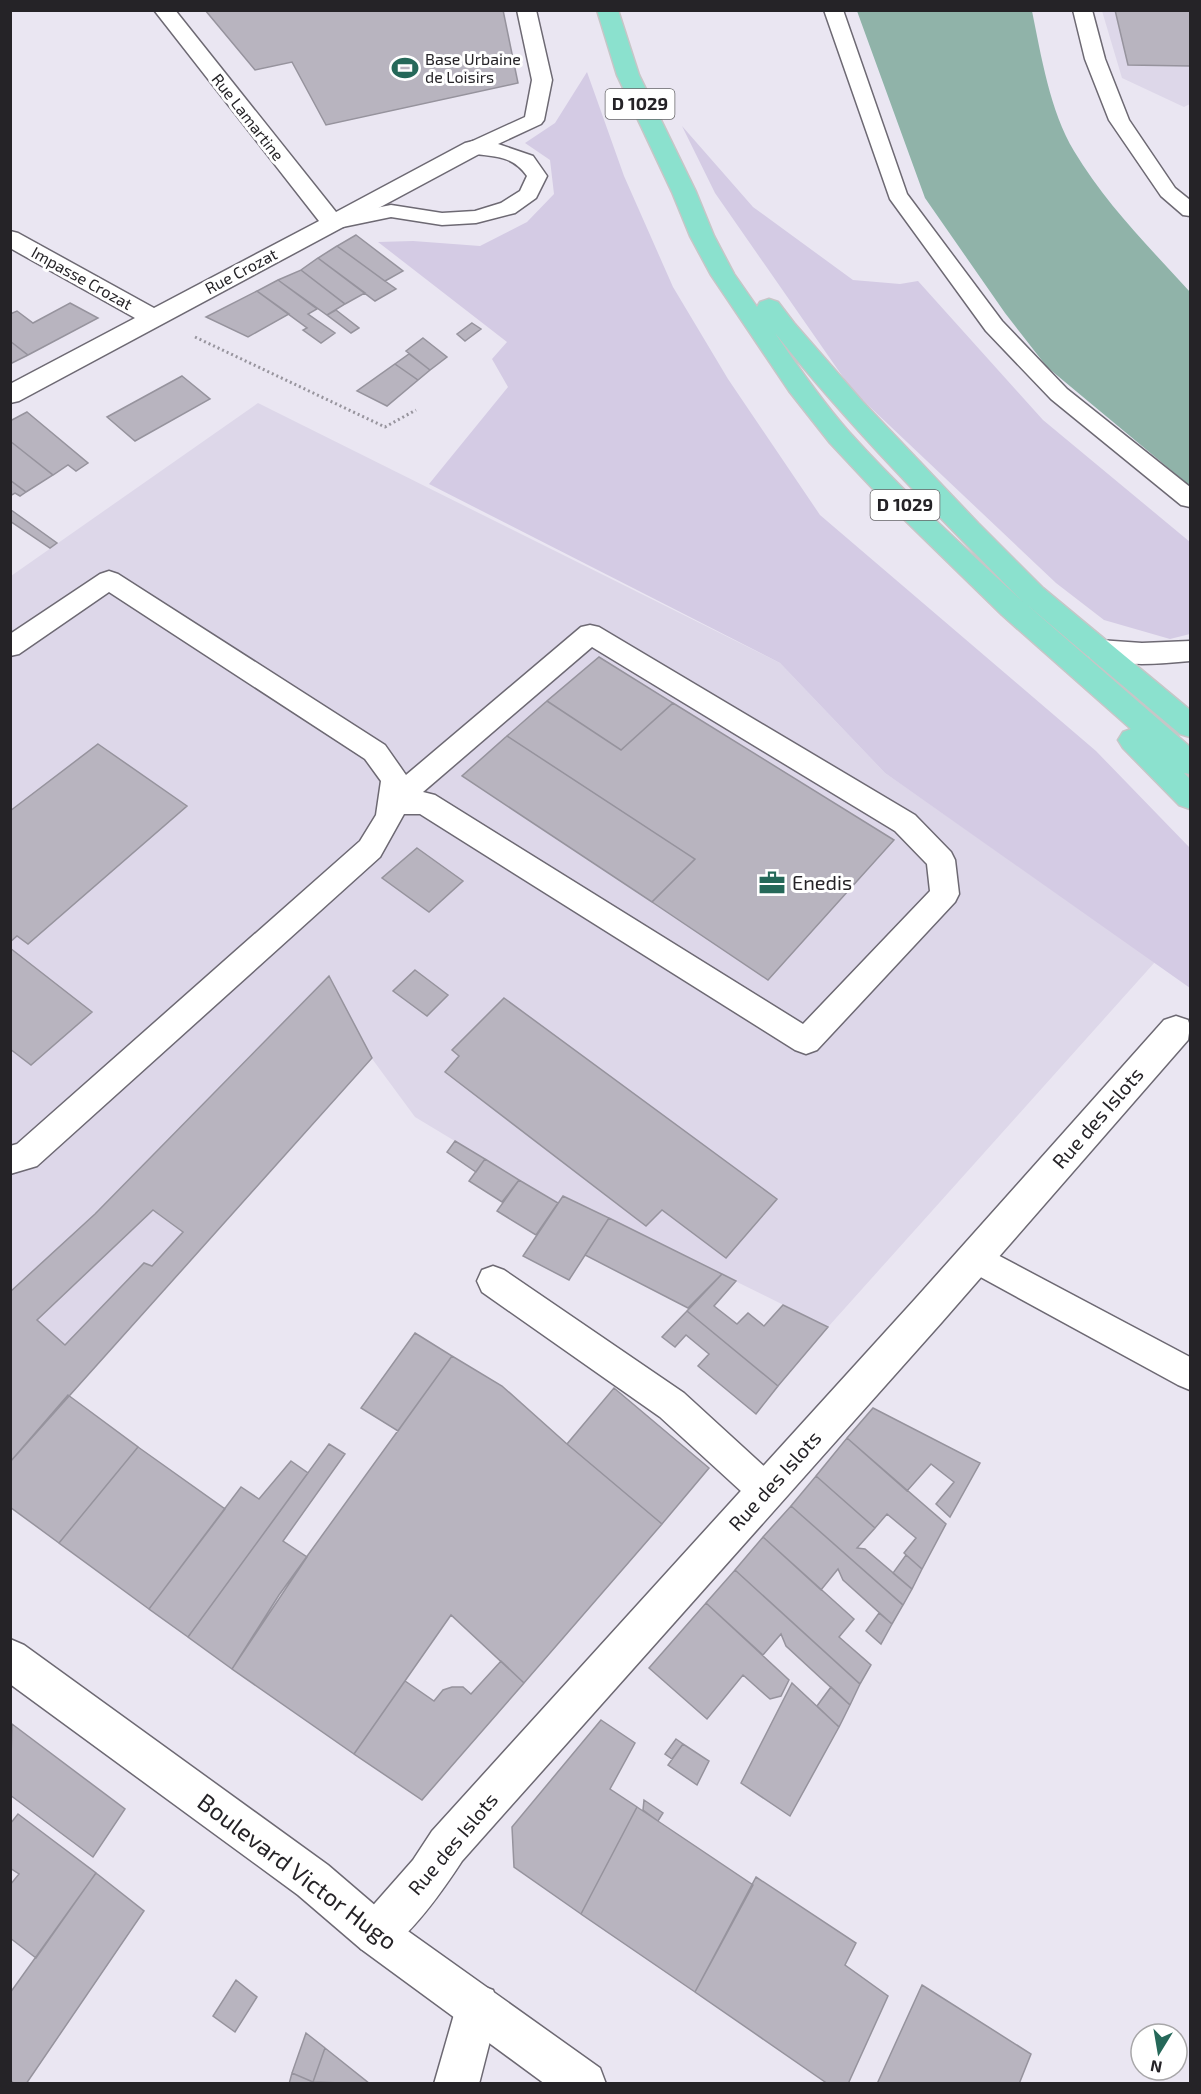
<svg xmlns="http://www.w3.org/2000/svg" width="1201" height="2094" viewBox="0 0 1201 2094" font-family="'Exo 2',sans-serif">
  <style>
    .built { fill: #ddd7e9 }
    .green { fill: #d4cbe4 }
    .water { fill: #90b3a9 }
    .building { fill: #b8b4bf; stroke: #96939d; stroke-width: 1.5; fill-rule: evenodd }
    .lines { fill: none; stroke-linecap: round; stroke-linejoin: round }
    .service-casing { stroke: #6d6973; stroke-width: 3 }
    .minor-casing { stroke: #6d6973; stroke-width: 3 }
    .secondary-casing { stroke: #6d6973; stroke-width: 3 }
    .primary-casing { stroke: #c6c6c7; stroke-width: 3 }
    .path { stroke: #98959e; stroke-width: 3; stroke-dasharray: 2 3; stroke-linecap: butt }
    .service { fill: #fff; fill-rule: evenodd }
    .minor { fill: #fff; fill-rule: evenodd }
    .secondary { fill: #fff; fill-rule: evenodd }
    .primary { fill: #8be1ce; fill-rule: evenodd }
    .labels { text-anchor: middle; stroke-width: 6; stroke-linejoin: round; paint-order: stroke }
    .far-poi-label { font-size: 16px; fill: #252327; stroke: #fff; text-anchor: start }
    .far-street-label { font-size: 16px; fill: #252327; stroke: #fff }
    .shield { fill: #fff; stroke: #666568; stroke-width: 1.5 }
    .shield-label { font-size: 18px; font-weight: bold; fill: #252327 }
    .poi-label { font-size: 20px; fill: #252327; stroke: #fff; text-anchor: start }
    .street-label { font-size: 20px; fill: #252327; stroke: #fff }
    .near-street-label { font-size: 24px; fill: #252327; stroke: #fff }
  </style>
  <rect width="100%" height="100%" fill="#eae6f2"/>
  <path class="built" d="M1102 11H1190V104L1184 107 1122 78Z
    M258 403 780 663 885 773 1155 962 828 1327 563 1196 558 1203 415 1117 370 1056 11 1462V576Z"/>
  <path class="green" d="M587 72 624 176 673 287 728 379 820 515 1096 751 1190 848V988L885 773 780 663 429 484 508 387 492 359 507 342 378 242 413 241 480 246 527 222 554 194 550 160 525 143 555 123Z
    M682 126 753 207 853 280 900 284 918 281 1043 420 1190 542V634L1170 639 1104 620 1056 583 852 390 715 193Z"/>
  <path class="water" d="M857 11H1032C1041 55 1050 111 1074 151 1105 203 1149 247 1190 292V486L1047 367 1005 313 925 198Z"/>
  <path class="building" d="M205 10H503L518 83 326 125 292 62 255 70Z
    M1115 10H1190V66L1128 65Z
    M356 235 403 271 385 281 337 246Z
    M337 246 385 281 396 289 375 301 318 258Z
    M318 258 365 293 345 304 301 270Z
    M301 270 345 304 327 315 278 280Z
    M278 280 317 309 308 314 335 333 321 343 303 330 307 328 257 291Z
    M257 291 289 314 248 337 206 317Z
    M70 303 98 318 28 355 10 341V314L17 311 33 323Z
    M336 310 359 328 351 333 327 315Z
    M472 323 481 329 465 341 457 334Z
    M423 338 447 357 430 370 406 351Z
    M10 341 28 355 10 364Z
    M409 354 430 370 418 380 395 364Z
    M395 364 418 380 387 406 357 391Z
    M182 376 210 399 135 441 107 417Z
    M27 412 88 463 76 471 68 465 53 475 10 441V421Z
    M10 441 53 475 26 492 10 480Z
    M10 480 26 492 20 496 15 493 10 496Z
    M10 510H11L57 543 50 548 10 521Z
    M599 657 673 703 621 750 547 701Z
    M547 701 621 750 673 703 894 840 768 980 652 902 695 859 507 736Z
    M507 736 695 859 652 902 462 776Z
    M98 744 187 806 28 944 17 936 10 942V811Z
    M417 848 463 881 429 912 382 878Z
    M10 948 92 1012 31 1065 10 1049Z
    M415 970 448 995 427 1016 393 991Z
    M329 976 372 1058 10 1462V1292L95 1214ZM153 1210 183 1232 152 1266 144 1263 65 1345 37 1320Z
    M504 998 777 1199 726 1258 662 1210 646 1226 445 1072 459 1056 452 1050Z
    M455 1141 485 1159 476 1172 447 1152Z
    M485 1159 519 1180 502 1202 469 1181Z
    M519 1180 558 1203 536 1235 497 1211Z
    M563 1196 609 1218 569 1280 523 1256Z
    M609 1218 722 1274 688 1308 585 1255Z
    M722 1274 736 1281 714 1306 737 1324 748 1313 764 1326 783 1305 828 1327 778 1386 687 1311Z
    M687 1311 778 1386 756 1414 698 1366 709 1354 686 1335 675 1347 662 1337Z
    M415 1333 452 1356 398 1431 361 1408Z
    M452 1356 502 1386 567 1444 662 1524 524 1683 451 1615 354 1754 232 1669 279 1595Z
    M614 1388 709 1468 662 1524 567 1444Z
    M68 1395 138 1447 59 1543 10 1507V1462Z
    M873 1408 980 1463 950 1517 936 1504 954 1482 931 1464 907 1491 847 1438Z
    M847 1438 946 1524 922 1569 904 1553 916 1538 887 1514 875 1528 816 1476Z
    M329 1444 345 1454 283 1541 307 1557 232 1669 188 1637Z
    M138 1447 225 1509 149 1609 59 1543Z
    M291 1461 308 1473 188 1637 149 1609 241 1487 259 1499Z
    M816 1476 875 1528 857 1548 865 1549 912 1589 903 1605 791 1506Z
    M791 1506 903 1605 892 1624 843 1580 838 1569 821 1590 763 1537Z
    M763 1537 854 1619 839 1637 871 1665 860 1684 735 1570Z
    M906 1555 922 1569 912 1589 893 1573Z
    M735 1570 860 1684 850 1705 786 1646 781 1634 763 1655 706 1603Z
    M706 1603 789 1680 781 1696 770 1699 743 1675 707 1719 649 1668Z
    M879 1613 892 1624 881 1644 866 1631Z
    M501 1661 524 1683 422 1800 354 1754 405 1681 434 1701 443 1690 452 1687H463L471 1694Z
    M792 1683 839 1727 790 1816 741 1783Z
    M831 1687 850 1705 839 1727 817 1706Z
    M601 1720 635 1743 610 1789 637 1807 581 1914 514 1867 512 1827Z
    M12 1724 125 1809 93 1857 10 1795Z
    M676 1739 683 1744 672 1759 665 1754Z
    M683 1744 709 1761 697 1785 668 1765Z
    M644 1800 663 1813 658 1821 643 1810Z
    M637 1807 753 1885 695 1992 581 1914Z
    M18 1814 96 1873 36 1958 10 1938V1885L19 1874 10 1868V1824Z
    M96 1873 144 1911 26 2084H15L10 2080V1993Z
    M756 1877 856 1943 845 1965 888 1996 848 2084H828L695 1992Z
    M236 1980 257 1997 235 2032 213 2016Z
    M922 1985 1031 2054 1019 2084H877Z
    M306 2033 325 2048 313 2082 292 2073Z
    M325 2048 370 2084 313 2082Z
    M292 2073 313 2082 317 2084H289Z"/>
  <g class="lines">
    <g class="service-casing">
      <path id="service" d="M517 10H536L552 80 544 120 541 124 498 144 533 156 547 176 536 198 515 213 476 223 442 225 391 217 333 229 325 228 322 223 325 218 391 205 442 213 475 211 501 203 520 191 527 176C510 152 490 158 466 152L463 148 466 144 525 117 532 80Z
        M824 10H843L907 194 1002 321 1067 389 1190 487V507L1181 505 1051 399 986 331 890 199Z
        M1073 10H1092L1105 59 1129 120 1175 188 1190 200V216L1183 215 1161 196 1109 120 1085 59Z
        M109 571 118 574 385 745 406 775 581 627 590 625 599 627 915 815 951 852 955 860 959 894 955 902 817 1050 806 1054 795 1050 420 814H404L380 857 37 1166 10 1174V1146L17 1144 360 841 376 815 381 781 365 759 109 592 19 654 10 656V634L100 574ZM592 647 895 831 927 864 930 891 803 1024 435 795 423 792Z
        M975 1243 1190 1357V1390L1178 1385 964 1268 959 1258 964 1248Z
        M493 1266 504 1270 684 1393 778 1479 783 1491 778 1503 766 1508 754 1503 660 1417 482 1292 477 1281 482 1270Z"/>
    </g>
    <g class="minor-casing">
      <path id="minor" d="M154 10H175L336 212 465 143 473 141 481 143 484 148 481 153 19 401 10 403V384L135 318 10 248V231L18 233 154 308 319 221Z
        M1099 640 1142 643 1190 641V661C1158 664 1121 667 1089 657L1085 650 1089 643Z
        M1176 1016 1188 1020 1190 1026 1188 1040 942 1322 462 1861C443 1890 407 1943 376 1956L361 1949 354 1934 361 1919 413 1860 432 1831 916 1298 1164 1020Z
        M477 1984 493 1990 499 2006 479 2084H434L461 1990Z"/>
    </g>
    <g class="secondary-casing">
      <path id="secondary" d="M10 1639 24 1645 328 1865 391 1919 600 2068 606 2084H545L361 1949 298 1895 10 1684Z"/>
    </g>
    <g class="primary-casing">
      <path id="primary" d="M597 10H618L639 75 696 192 714 236 734 274 757 307 760 302 769 299 778 302 794 323 862 401 978 523 1043 588 1190 710V737L1180 734 1025 603 1190 747V774L1184 773 1190 779V809L1179 805 1123 748 1118 740 1123 732 1131 729 1002 615 874 490 830 443 789 391 711 275 690 236 672 192 617 75ZM775 333C851 428 937 515 1023 602 964 547 903 492 849 432 822 401 798 367 775 333Z"/>
    </g>
    <path class="path" d="M195 337 385 427 416 410"/>
    <use href="#service" class="service"/>
    <use href="#minor" class="minor"/>
    <use href="#secondary" class="secondary"/>
    <use href="#primary" class="primary"/>
  </g>
  <defs>
    <g id="stadium-bare" transform="scale(2.07)"><path d="M0-5a6.5 5 0 1 0 0 10a6.5 5 0 1 0 0-10ZM-3.5-1.8h7v3.6h-7Z" fill="#256859" stroke="#fff" stroke-width="2.5" paint-order="stroke"/></g>
    <g id="office-bare" transform="scale(2.07)"><path d="M-6-3h4V-5.5h4V-3h4V5H-6ZM-1-4.5V-3h2v-1.5ZM-6 0V1H6V0Z" fill="#256859" stroke="#fff" stroke-width="2.5" paint-order="stroke"/></g>
  </defs>
  <g fill-rule="evenodd">
    <use href="#stadium-bare" x="405" y="68"/>
    <use href="#office-bare" x="772" y="883"/>
  </g>
  <g class="labels">
    <g class="far-poi-label">
      <text x="425" y="65">Base Urbaine<tspan x="425" dy="18">de Loisirs</tspan></text>
    </g>
    <g class="far-street-label">
      <text transform="translate(248 117) rotate(52)" y="6">Rue Lamartine</text>
      <text transform="translate(241 271) rotate(-28)" y="6">Rue Crozat</text>
      <text transform="translate(82 278) rotate(29)" y="6">Impasse Crozat</text>
    </g>
    <g class="shield">
      <rect x="605.5" y="89" width="69" height="30" rx="4.5"/>
      <rect x="870.5" y="490" width="69" height="30" rx="4.5"/>
    </g>
    <g class="shield-label">
      <text x="640" y="110">D 1029</text>
      <text x="905" y="511">D 1029</text>
    </g>
    <g class="poi-label">
      <text x="792" y="890">Enedis</text>
    </g>
    <g class="street-label">
      <text transform="translate(1098 1118) rotate(-49)" y="7">Rue des Islots</text>
      <text transform="translate(775 1481) rotate(-48)" y="7">Rue des Islots</text>
      <text transform="translate(453 1844) rotate(-50)" y="7">Rue des Islots</text>
    </g>
    <g class="near-street-label">
      <text transform="translate(297 1872) rotate(37)" y="8">Boulevard Victor Hugo</text>
    </g>
  </g>
  <rect width="1201" height="2094" fill="none" stroke="#252327" stroke-width="24"/>
  <g transform="translate(1159 2052) rotate(191)"><circle r="28" fill="#ffffff" stroke="#a8a7a9" stroke-width="1.5"/>
  <path d="M0-4.5L10 22L0 15L-10 22Z" fill="#256859"/>
  <text y="-9" font-size="16" font-weight="bold" text-anchor="middle" fill="#252327">N</text>
  </g>
</svg>
